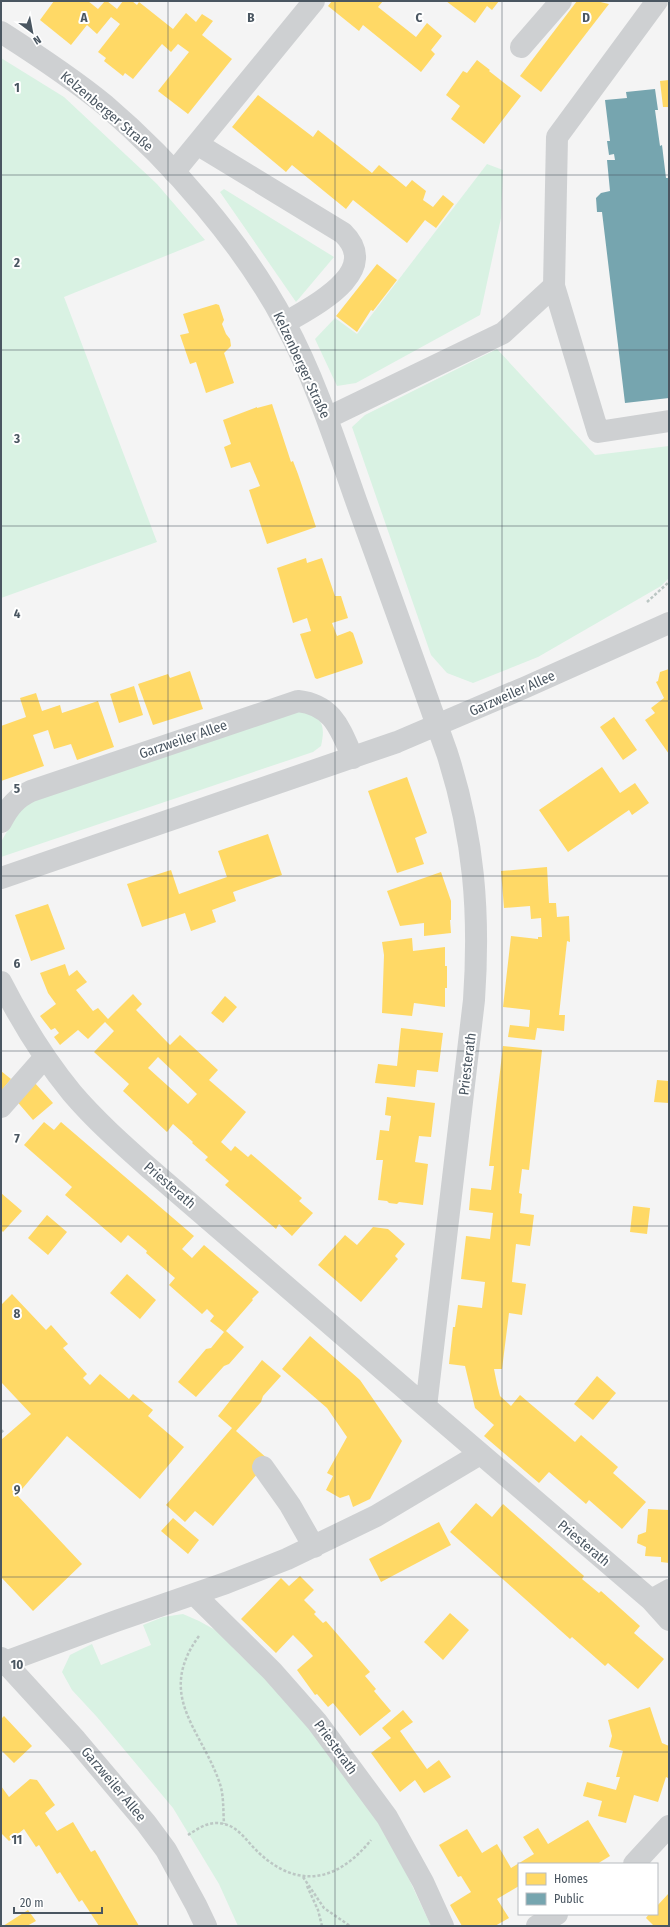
<svg xmlns="http://www.w3.org/2000/svg" width="670" height="1927" viewBox="0 0 670 1927" font-family="'Fira Sans Condensed',sans-serif">
  <style>
    .green { fill: #d9f2e3 }
    .homes { fill: #ffd966; fill-rule: evenodd }
    .public { fill: #76a5af }
    .lines { fill: none; stroke-linecap: round; stroke-linejoin: round }
    .path { stroke: #bcc7c4; stroke-width: 2.5; stroke-dasharray: 3 2; stroke-linecap: butt }
    .minor { stroke: #ced0d2; stroke-width: 22 }
    .grid { fill: none; stroke: #4a5661; stroke-width: 1; stroke-opacity: 0.55 }
    .labels { text-anchor: middle; stroke-width: 4; stroke-linejoin: round; paint-order: stroke }
    .street-label { font-size: 14px; fill: #4a5661; stroke: #fff }
    .grid-label { font-size: 13px; text-anchor: middle; font-weight: bold; fill: #4a5661; stroke: #fff; stroke-width: 4; stroke-linejoin: round; paint-order: stroke }
  </style>
  <rect width="100%" height="100%" fill="#f4f4f4"/>
  <path class="green" d="M1 58 64 97 157 184 205 240 64 297 157 542 1 598Z
    M487 164 503 170 501 218 480 315 356 383 337 386 315 339 335 318 357 334Z
    M224 189 334 257 296 302 220 192Z
    M497 349 595 455 669 446V578L661 586 538 657 473 683 447 673 431 655 352 427 365 415Z
    M299 710C322 716 326 724 321 746L313 752 1 857V842L22 805Z
    M183 1614 199 1621 219 1632 238 1653 273 1685 306 1723 366 1803 393 1845 431 1926H238L219 1884 173 1808 97 1717 72 1690 62 1672 70 1655 92 1644 101 1665 151 1645 143 1625 163 1617Z"/>
  <path class="homes" d="M54 1H88L98 9 105 1H107L117 9 123 1H132L137 5 139 2 173 29 186 13 196 22 202 14 213 21 202 35 232 59 188 114 158 91 189 52 178 44 171 52 162 44 133 79 125 73 123 76 104 61 106 58 98 52 120 24 111 17 97 34 87 25 71 45 40 20Z
    M332 1H383L378 7 416 37 427 23 442 36 431 50 435 54 421 72 363 25 359 31 328 6Z
    M446 1H499L492 10 487 6 475 23Z
    M577 1H596L609 4 541 92 520 76Z
    M477 60 490 70 489 71 521 96 484 144 451 119 460 106 446 95 463 71 467 73Z
    M669 80V107H663L660 81Z
    M258 95 313 137 318 130 372 173 379 165 406 187 412 180 426 191 423 200 433 207 443 195 454 204 436 228 425 220 407 243 353 200 346 209 292 165 286 172 232 127Z
    M377 264 397 280 373 311 371 310 357 332 336 316Z
    M216 304 219 305 224 320 222 324 226 334 230 339 231 346 224 353 234 383 206 393 196 362 190 364 180 335 189 333 183 314Z
    M272 404 291 462 293 461 298 474 316 527 267 544 249 490 260 486 250 462 231 468 224 447 231 444 223 420 257 407V408Z
    M306 558 307 563 322 558 335 596H341L348 618 332 623 337 636 350 631 353 633 363 662 362 664 317 679 315 678 300 634 311 631 307 618 293 623 277 568Z
    M669 669V754L645 720 655 713 651 708 664 698 656 682 658 681 660 672Z
    M190 671 203 709 153 725 138 684 168 674 170 678Z
    M134 686 143 715 119 723 110 694Z
    M36 693 42 711 60 705 62 713 98 701 114 747 77 760 71 744 54 749 48 730 33 735 44 766 1 781V726L26 717 20 698Z
    M614 717 637 750 623 760 600 727Z
    M602 767 620 793 635 783 649 803 632 815 629 810 568 852 539 810Z
    M407 777 427 833 415 838 424 864 397 873 368 791Z
    M268 834 282 875 233 892 236 901 212 910 216 922 191 931 185 913 142 927 127 884 171 870 179 894 227 877 218 851Z
    M547 867 549 903H556L557 917 569 916 570 942 567 941 559 1015H565L564 1031 537 1028 535 1040 508 1037 510 1025 529 1027 530 1013V1010L503 1007 511 936 538 939V937H542L541 918 531 919 530 906 504 908 501 871Z
    M441 872 451 901V920H450L451 933 424 936V923L400 926 387 891Z
    M48 904 65 949 31 961 15 915Z
    M412 938 413 951 445 947V966H447V988H445V1007L414 1003 412 1016 382 1013 384 955 382 942Z
    M65 964 69 976 77 970 87 982 76 990 93 1011 98 1008 108 1019 133 994 142 1004 136 1010 170 1045 180 1035 218 1070 209 1080 246 1112 221 1142 231 1151 235 1146 248 1157 251 1154 302 1198 299 1201 313 1213 292 1236 279 1224 276 1229 225 1185 229 1181 205 1160 208 1157 192 1143 193 1142 173 1124 167 1132 123 1091 129 1084 94 1052 114 1031 105 1022 88 1039 78 1030 60 1045 54 1037 59 1033 55 1028 51 1030 40 1016 56 1004 48 993 40 973ZM158 1057 197 1094 188 1104 148 1068Z
    M225 996 237 1007 223 1023 211 1013Z
    M401 1028 443 1033 438 1072 417 1070 415 1087 375 1083 378 1064 397 1066Z
    M503 1046 542 1050 529 1170 522 1169 519 1193 522 1194 520 1213 534 1215 530 1246 516 1244 512 1282 526 1284 522 1315 509 1313 502 1369H494L497 1384 500 1396 511 1406 520 1395 575 1442 581 1435 618 1467 613 1473 646 1502 622 1529 589 1500 586 1504 549 1472 539 1483 484 1436 494 1425 475 1408 465 1366 449 1364 453 1327H455L458 1305 482 1308 485 1282 461 1279 466 1236 490 1239 493 1213 469 1210 471 1188 491 1190 494 1166H489Z
    M1 1071 11 1079 1 1091Z
    M657 1080 669 1081V1103L654 1102Z
    M34 1082 53 1103 33 1120 14 1098Z
    M387 1097 435 1103 431 1137 419 1136 415 1162 428 1164 423 1205 399 1202 397 1204 389 1203 387 1201 378 1200 383 1160H376L380 1130 389 1131 391 1116 385 1115Z
    M44 1122 54 1130 61 1122 194 1236 182 1249 192 1258 204 1245 259 1292 252 1299 253 1300 226 1331 244 1347 229 1364 224 1366 196 1397 178 1382 206 1349 211 1348 224 1332 210 1321 214 1316 207 1309 202 1314 169 1285 175 1278 146 1253 147 1251 128 1235 121 1243 65 1195 72 1187 24 1145Z
    M1 1193 22 1211 3 1232 1 1230Z
    M633 1206 650 1208 647 1234 630 1232Z
    M47 1215 67 1232 48 1255 28 1238Z
    M373 1227 388 1229 405 1244 395 1256 398 1259 361 1302 318 1265 345 1235 357 1245Z
    M127 1274 156 1300 140 1319 110 1293Z
    M12 1294 46 1330 51 1325 68 1344 63 1348 87 1374 83 1378 90 1385 100 1374 129 1399 133 1394 153 1410 148 1416 184 1447 140 1499 67 1436 17 1495 82 1564 33 1611 1 1577V1440L31 1414 1 1382V1305Z
    M310 1336 360 1380 402 1441 370 1499 353 1507 349 1495 340 1498 326 1490 333 1476 327 1473 347 1437 327 1408 282 1369Z
    M262 1360 281 1376 263 1396 261 1402 236 1431 269 1460 213 1526 195 1511 185 1522 166 1505 232 1428 218 1416Z
    M597 1376 616 1393 593 1420 574 1404Z
    M476 1503 492 1517 503 1504 584 1576 582 1579 599 1593 601 1591 640 1626 634 1633 664 1659 638 1689 608 1663 605 1666 572 1637 570 1639 450 1532Z
    M648 1509 669 1510V1563L661 1562V1557L645 1556 646 1547 637 1543 638 1535 646 1532Z
    M173 1518 199 1540 188 1554 161 1531Z
    M439 1522 451 1545 381 1582 369 1559Z
    M300 1576 314 1590 304 1600 316 1612 314 1614 323 1623 326 1621 370 1672 365 1676 376 1689 374 1691 391 1711 360 1736 333 1703 328 1707 317 1694 315 1695 297 1670 313 1656 303 1645 293 1635 276 1653 241 1619 281 1578 289 1586Z
    M450 1613 469 1630 443 1660 424 1642Z
    M650 1707 662 1743 669 1746V1773L668 1778 666 1777 658 1802 634 1795 626 1823 598 1816 602 1801 583 1796 587 1782 616 1790 620 1777H616L623 1751 609 1747 612 1736 608 1720Z
    M403 1710 413 1722 400 1731 427 1769 439 1760 451 1777 424 1793 415 1780 400 1792 371 1753 391 1738 382 1728Z
    M4 1716 32 1746 14 1763 1 1750V1719Z
    M30 1779 37 1780 55 1805 45 1813 57 1831 73 1822 91 1852 95 1850 139 1926H99L82 1900 79 1902 60 1872 57 1874 39 1845 36 1847 24 1829 9 1841 1 1833V1786L9 1797Z
    M588 1820 610 1856 597 1864H519V1886L497 1899 509 1918 495 1926H462L450 1905 471 1892 461 1876 458 1877 439 1845 467 1829 482 1853 497 1844 511 1868 534 1854 523 1837 538 1828 548 1844Z
    M669 1893V1926H654L646 1918 649 1914H657V1906Z
    M28 1910 36 1921 27 1926H3Z"/>
  <path class="public" d="M655 89 658 110H655L660 146 662 145 666 178H669V398L625 403 602 212H597L596 198 601 193 610 191 607 160H615L614 154 609 155 607 141H610L605 100 627 98 626 92Z"/>
  <g class="lines">
    <path class="path" d="M647 602 669 582
      M1 1430 4 1433
      M199 1636C156 1695 200 1728 219 1781 224 1794 223 1809 224 1824
      M188 1835C199 1828 210 1820 224 1824 239 1827 248 1843 259 1853 299 1890 338 1881 371 1840
      M303 1877 324 1908 350 1926
      M307 1886 318 1910 322 1926"/>
    <path class="minor" d="M1 32C37 55 72 78 105 105 173 163 243 244 285 323 316 381 336 444 358 506 388 588 417 670 447 753 474 837 480 912 474 1000L426 1407 651 1600 669 1620
      M521 47 561 1
      M197 144 343 233C383 272 313 306 285 323
      M174 172 314 1
      M554 286 598 432 669 421
      M327 418 503 333 554 286 557 137 657 1
      M1 822C9 807 16 798 31 791L298 701C333 705 340 729 353 758
      M1 878 397 742 526 687 669 623
      M1 982C21 1021 44 1059 72 1093 95 1120 122 1144 149 1168L426 1407
      M1 1107 45 1057
      M263 1467 290 1505 314 1547
      M194 1594 272 1671 317 1722 387 1817 423 1882 443 1926
      M651 1600 669 1590
      M1 1658 76 1740 146 1823 166 1850 196 1905 206 1926
      M1 1665 5 1662 116 1621 226 1583 287 1559 376 1516 480 1454
      M634 1864 669 1826
      M537 1926 557 1914"/>
  </g>
  <path class="grid" d="M168 1V1926M335 1V1926M502 1V1926M1 175H669M1 350H669M1 526H669M1 701H669M1 876H669M1 1051H669M1 1226H669M1 1401H669M1 1577H669M1 1752H669"/>
  <g class="labels">
    <g class="street-label">
      <text transform="translate(107 111) rotate(40)" y="5">Kelzenberger Straße</text>
      <text transform="translate(302 365) rotate(65)" y="5">Kelzenberger Straße</text>
      <text transform="translate(512 693) rotate(-24)" y="5">Garzweiler Allee</text>
      <text transform="translate(183 739) rotate(-19)" y="5">Garzweiler Allee</text>
      <text transform="translate(467 1064) rotate(-83)" y="5">Priesterath</text>
      <text transform="translate(170 1185) rotate(41)" y="5">Priesterath</text>
      <text transform="translate(584 1543) rotate(40)" y="5">Priesterath</text>
      <text transform="translate(336 1747) rotate(54)" y="5">Priesterath</text>
      <text transform="translate(114 1784) rotate(50)" y="5">Garzweiler Allee</text>
    </g>
  </g>
  <g class="grid-label">
    <text x="84" y="22">A</text>
    <text x="251" y="22">B</text>
    <text x="419" y="22">C</text>
    <text x="586" y="22">D</text>
    <text x="17" y="92">1</text>
    <text x="17" y="267">2</text>
    <text x="17" y="443">3</text>
    <text x="17" y="618">4</text>
    <text x="17" y="793">5</text>
    <text x="17" y="968">6</text>
    <text x="17" y="1143">7</text>
    <text x="17" y="1318">8</text>
    <text x="17" y="1494">9</text>
    <text x="17" y="1669">10</text>
    <text x="17" y="1844">11</text>
  </g>
  <rect width="670" height="1927" fill="none" stroke="#4a5661" stroke-width="4"/>
  <rect x="518" y="1863" width="140" height="52" fill="#ffffff" stroke="#b7bbc0"/>
  <rect x="526" y="1873" width="20" height="12" fill="#ffd966" stroke="#b7bbc0"/>
  <text x="554" y="1883" font-size="12" fill="#4a5661">Homes</text>
  <rect x="526" y="1893" width="20" height="12" fill="#76a5af" stroke="#b7bbc0"/>
  <text x="554" y="1903" font-size="12" fill="#4a5661">Public</text>
  <g transform="translate(32 32) rotate(148)" stroke="#ffffff" stroke-width="3" paint-order="stroke">
  <path d="M0-3L7 15L0 10L-7 15Z" fill="#4a5661"/>
  <text y="-6" font-size="11" font-weight="bold" text-anchor="middle" fill="#4a5661">N</text>
  </g>
  <path d="M14 1907v6h88v-6" fill="none" stroke="#4a5661" stroke-width="2"/>
  <text x="20" y="1907" font-size="12" fill="#4a5661" stroke="#ffffff" stroke-width="3" paint-order="stroke">20 m</text>
</svg>
